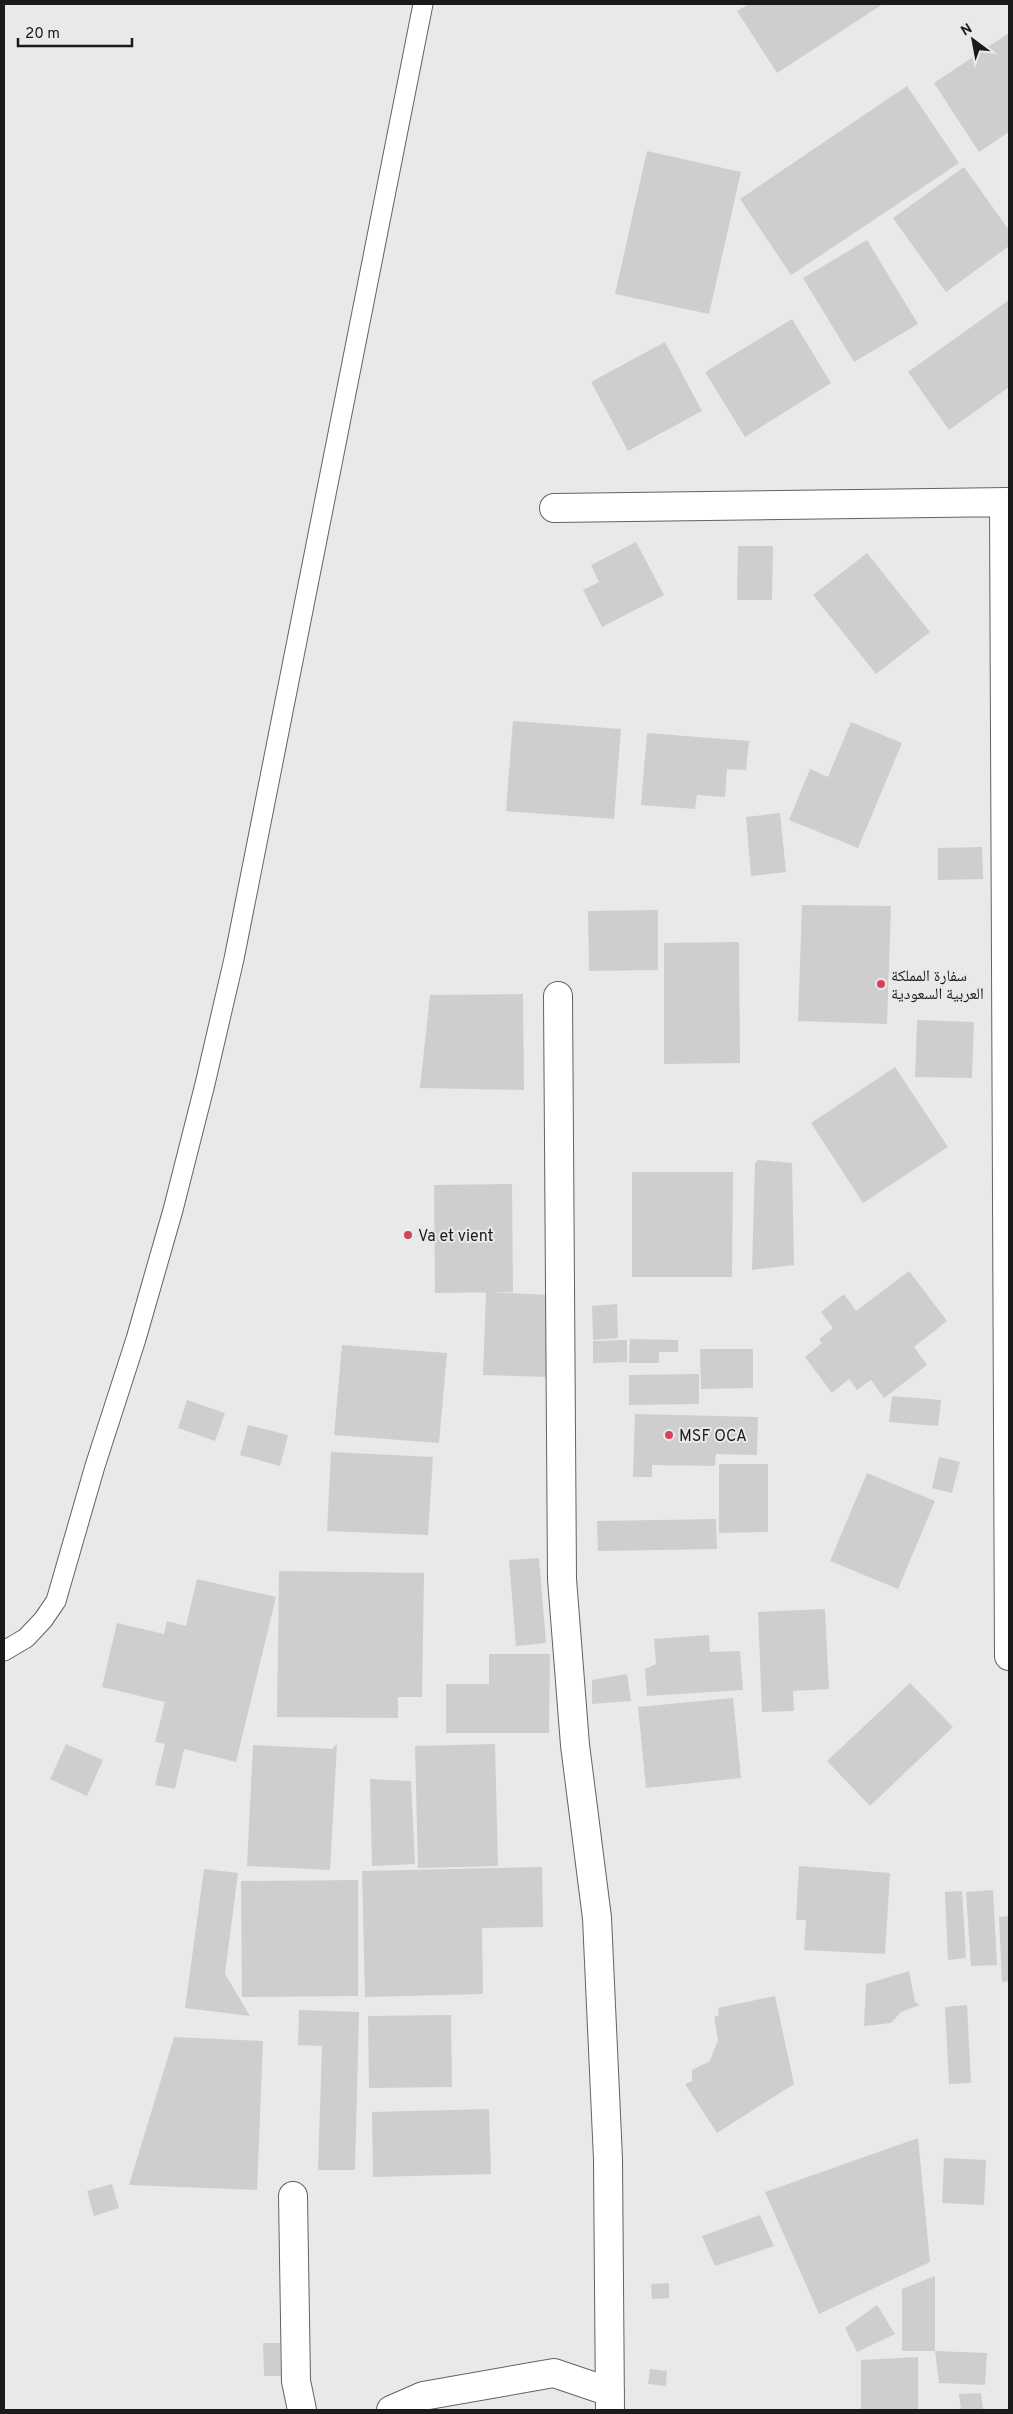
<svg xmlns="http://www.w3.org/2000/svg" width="1013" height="2414" viewBox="0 0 1013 2414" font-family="Overpass,'Noto Naskh Arabic',sans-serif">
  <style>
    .building { fill: #cfcecf }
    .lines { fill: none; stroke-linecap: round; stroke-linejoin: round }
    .service-casing { stroke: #626364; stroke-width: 21 }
    .minor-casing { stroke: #626364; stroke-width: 30 }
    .service { stroke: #fff; stroke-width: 19 }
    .minor { stroke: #fff; stroke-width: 28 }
    .poi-dot { fill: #d2425c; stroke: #e8e9ea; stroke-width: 2 }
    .labels { text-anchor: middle; stroke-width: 4; stroke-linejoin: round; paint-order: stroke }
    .poi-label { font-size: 16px; fill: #191a1a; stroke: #e8e9ea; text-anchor: start }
  </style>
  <rect width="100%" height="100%" fill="#e8e9ea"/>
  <path class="building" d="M749 4H883L777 73 737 11Z
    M1009 33V132L979 152 934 83Z
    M907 86 959 163 791 275 740 199Z
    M647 151 741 172 709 314 615 294Z
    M964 167 1009 230V246L946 292 893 218Z
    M867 240 918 324 854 362 803 278Z
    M1009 300V387L949 430 908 372Z
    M792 319 831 383 745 437 705 372Z
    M665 342 702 411 628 451 591 382Z
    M636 542 664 595 602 627 583 590 599 582 591 565Z
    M738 546H773L772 600H737Z
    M867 553 930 632 876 674 813 595Z
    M513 721 621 729 614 819 506 811Z
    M851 722 902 743 858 848 789 820 810 769 828 777Z
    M647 733 749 741 746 770 727 769 725 797 697 795 695 809 641 805Z
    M780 813 786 872 751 876 746 817Z
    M982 847 983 879 938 880V848Z
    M802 905 891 906 887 1024 798 1021Z
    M658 910V970L589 971 588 911Z
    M739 942 740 1063 664 1064V943Z
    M523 994 524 1090 420 1088 430 995Z
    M917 1020 974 1022 972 1078 915 1077Z
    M895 1067 948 1147 863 1203 811 1123Z
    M758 1160 792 1163 794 1265 752 1270 755 1163Z
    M632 1172H733L732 1277H632Z
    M512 1184 513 1292 435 1293 434 1185Z
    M909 1271 947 1321 914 1347 927 1365 884 1398 871 1380 857 1390 849 1379 832 1393 805 1357 822 1343 819 1339 833 1328 821 1312 844 1294 856 1311Z
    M486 1292 551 1295 547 1377 483 1375Z
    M617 1304 618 1338 593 1340 592 1306Z
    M630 1339 678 1340V1352H659V1363H629Z
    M627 1340V1362L593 1363V1341Z
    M342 1345 447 1353 439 1443 334 1435Z
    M700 1349H753V1388L701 1389Z
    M699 1374V1404L629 1405V1375Z
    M892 1396 941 1400 938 1426 889 1422Z
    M187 1400 225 1413 215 1441 178 1428Z
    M635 1414 758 1417 757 1455 716 1454 715 1466 652 1465V1477H633Z
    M248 1425 288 1435 280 1466 240 1455Z
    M331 1452 433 1457 428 1535 327 1531Z
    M939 1457 960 1462 952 1493 932 1488Z
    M719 1464H768V1532L719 1533Z
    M867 1473 935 1501 898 1589 830 1561Z
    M716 1519 717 1549 598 1551 597 1521Z
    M539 1558 546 1643 516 1646 509 1560Z
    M279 1571 424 1573 422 1697H398V1718L277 1717Z
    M197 1579 276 1597 236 1762 184 1749 175 1789 155 1785 165 1744 155 1742 165 1702 102 1687 117 1623 164 1634 167 1621 186 1626Z
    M825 1609 829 1689 793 1691 794 1711 762 1712 758 1612Z
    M709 1635 710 1652 740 1651 743 1690 647 1696 645 1669 656 1664 654 1639Z
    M489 1654H550L549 1733H446V1684H489Z
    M627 1674 631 1701 592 1704V1680Z
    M910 1683 953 1727 870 1806 827 1761Z
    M733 1698 741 1778 646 1788 638 1707Z
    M66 1744 103 1760 87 1796 50 1779Z
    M337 1744 330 1870 247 1866 253 1745 332 1749Z
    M495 1744 498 1866 418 1868 415 1746Z
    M370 1779 411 1781 415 1864 372 1866Z
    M799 1866 890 1873 885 1954 804 1950 806 1920H796Z
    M542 1867 543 1927 482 1928 483 1994 365 1997 362 1871Z
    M204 1869 238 1873 225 1974 250 2016 185 2008Z
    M358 1880V1996L242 1997 241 1881Z
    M993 1890 997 1965 971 1966 966 1892Z
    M962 1891 966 1958 948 1960 945 1892Z
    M1009 1916V1981L1002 1982 999 1917Z
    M909 1971 915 2002 920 2005 901 2012 891 2023 864 2026 866 1984Z
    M775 1996 794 2084 717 2133 685 2084 692 2081V2070L710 2061 718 2040 714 2017 719 2015 718 2008Z
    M967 2005 971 2083 949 2084 945 2007Z
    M299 2010 359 2012 355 2170H318L322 2046 298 2045Z
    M451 2015 452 2087 369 2088 368 2016Z
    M174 2037 263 2041 257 2190 129 2185Z
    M489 2109 491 2174 373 2177 372 2112Z
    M918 2138 930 2262 819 2314 765 2192Z
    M944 2158 986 2160 984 2205 942 2203Z
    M112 2184 119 2208 94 2216 87 2191Z
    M760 2215 774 2246 715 2266 702 2236Z
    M935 2276V2351H902V2289Z
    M669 2283V2298L652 2299 651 2284Z
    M877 2305 895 2334 857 2352 845 2328Z
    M263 2343H280L281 2376H264Z
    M935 2351 987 2353 985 2385 939 2383Z
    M918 2357V2410H861V2360Z
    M650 2369 667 2371 666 2386 648 2384Z
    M981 2393 983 2410H961L959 2394Z"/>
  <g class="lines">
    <g class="service-casing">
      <path id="service" d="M4 1651 26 1638 43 1620 56 1601 95 1466 136 1339 173 1210 205 1084 234 959 423 4"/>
    </g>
    <g class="minor-casing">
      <path id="minor" d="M1004 502 1009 1656
        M554 508 1009 502
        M558 996 562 1579 575 1745 597 1918 608 2159 610 2410
        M293 2196 296 2381 302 2410
        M391 2410 423 2396 554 2373 610 2392"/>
    </g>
    <use href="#service" class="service"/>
    <use href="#minor" class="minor"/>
  </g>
  <g class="poi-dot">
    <circle cx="881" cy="984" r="5"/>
    <circle cx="408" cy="1235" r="5"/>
    <circle cx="669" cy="1435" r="5"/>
  </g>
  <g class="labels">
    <g class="poi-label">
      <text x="891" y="981">سفارة المملكة<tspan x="891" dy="18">العربية السعودية</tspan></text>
      <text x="418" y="1241">Va et vient</text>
      <text x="679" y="1441">MSF OCA</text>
    </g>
  </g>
  <rect width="1013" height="2414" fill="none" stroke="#191a1a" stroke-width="10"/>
  <g transform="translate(973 40) rotate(328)" stroke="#e8e9ea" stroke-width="4" paint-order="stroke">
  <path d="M0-4L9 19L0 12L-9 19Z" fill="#191a1a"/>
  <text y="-8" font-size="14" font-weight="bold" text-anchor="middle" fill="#191a1a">N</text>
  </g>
  <path d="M18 38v8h114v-8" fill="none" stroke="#191a1a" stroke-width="2.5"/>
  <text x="25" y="38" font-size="15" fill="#191a1a" stroke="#e8e9ea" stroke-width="4" paint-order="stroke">20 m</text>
</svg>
